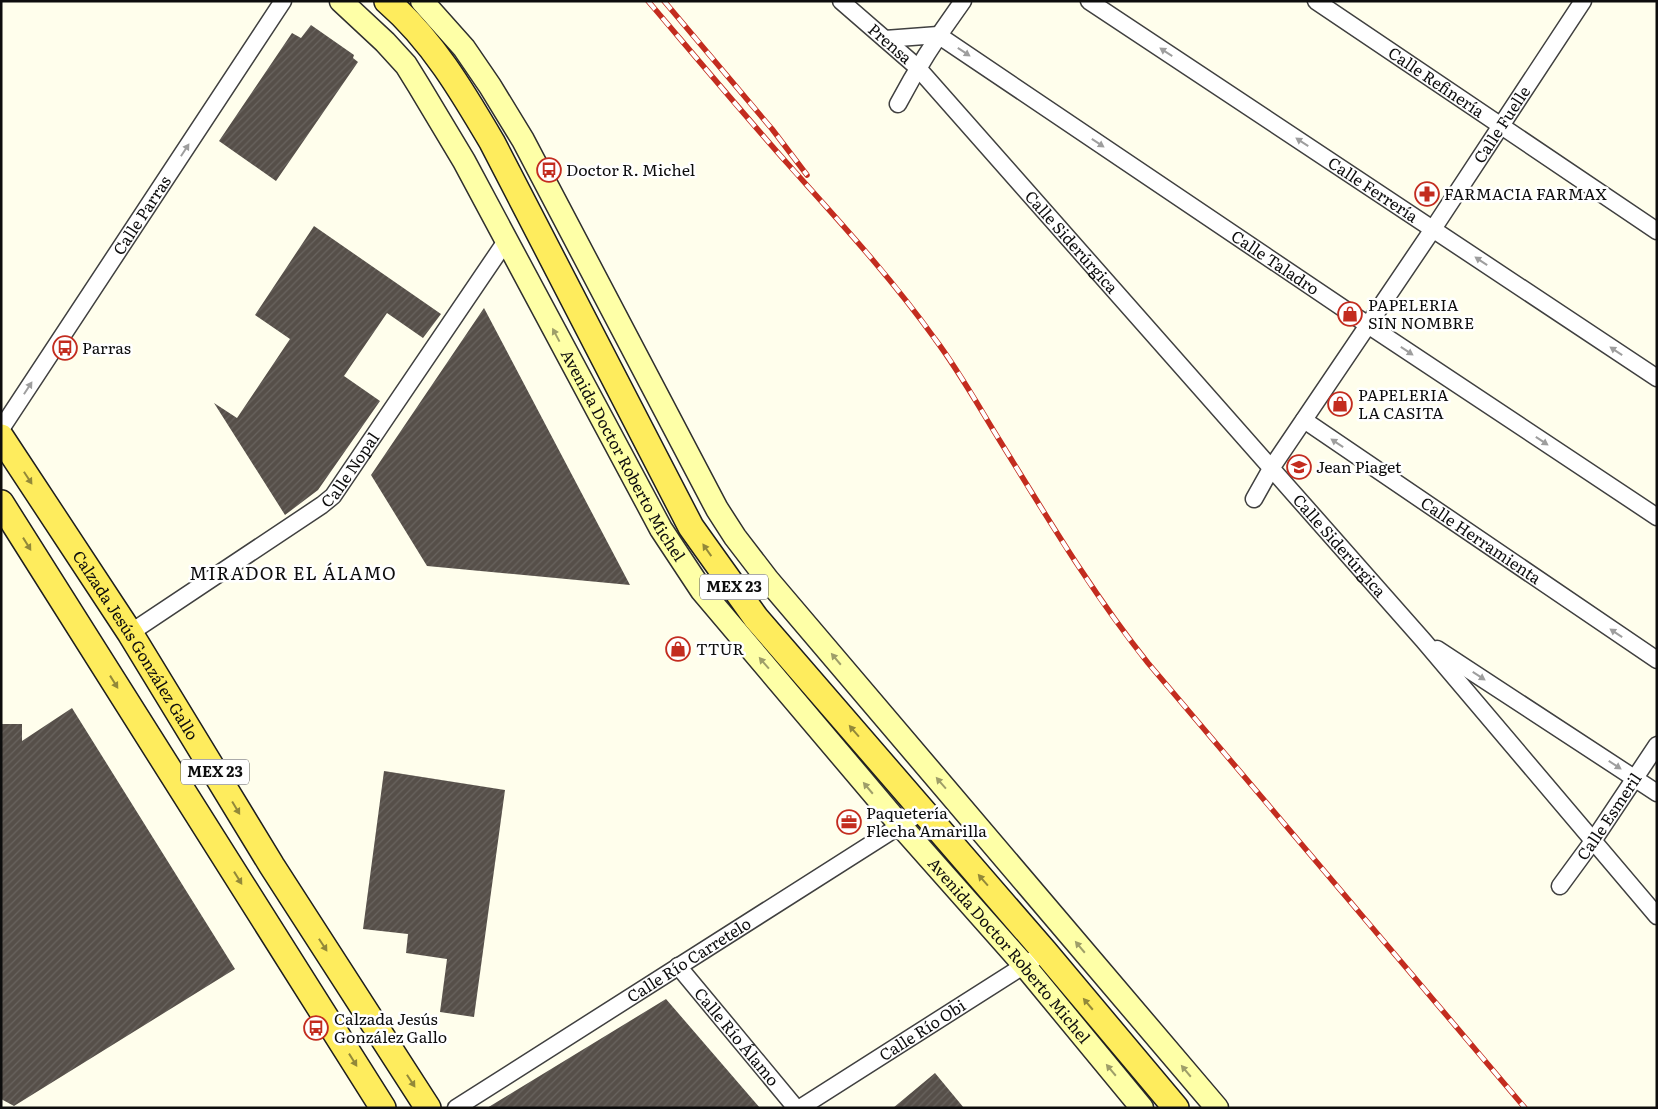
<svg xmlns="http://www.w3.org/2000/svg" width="1658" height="1109" viewBox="0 0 1658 1109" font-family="Literata,serif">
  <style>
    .building { fill: url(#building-hatch) }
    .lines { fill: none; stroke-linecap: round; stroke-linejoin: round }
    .street-casing { stroke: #404040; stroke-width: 19 }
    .secondary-casing { stroke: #2f2f2f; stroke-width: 25 }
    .primary-casing { stroke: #1e1e1e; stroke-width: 28 }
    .street { stroke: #fff; stroke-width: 16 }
    .secondary { stroke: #feffa7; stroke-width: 22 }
    .primary { stroke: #feec5d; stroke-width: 25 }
    .rail-casing { stroke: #c32c1f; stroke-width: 5.5 }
    .rail { stroke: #fff; stroke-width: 4; stroke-dasharray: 11; stroke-linecap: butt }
    .oneway { fill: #9e9e9e }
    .oneway2 { fill: #9e9e69 }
    .oneway3 { fill: #928839 }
    .labels { text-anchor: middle; stroke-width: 5; stroke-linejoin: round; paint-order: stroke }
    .shield { fill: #fff; stroke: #565656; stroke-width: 1 }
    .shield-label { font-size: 15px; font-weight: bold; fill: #0d0d0d }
    .street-label { font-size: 16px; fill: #0d0d0d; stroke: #fff }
    .poi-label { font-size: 16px; fill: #0d0d0d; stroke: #fff; text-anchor: start }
    .neighbourhood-label { font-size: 18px; letter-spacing: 1px; fill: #0d0d0d; stroke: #fff }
  </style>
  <defs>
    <pattern id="building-hatch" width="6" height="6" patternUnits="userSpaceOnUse" patternTransform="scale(1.25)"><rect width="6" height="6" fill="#564f49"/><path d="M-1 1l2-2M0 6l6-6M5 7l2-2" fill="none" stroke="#69645f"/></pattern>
  </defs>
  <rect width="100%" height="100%" fill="#fffeec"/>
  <path class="building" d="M311 25 354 55 353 58 358 62 276 181 219 141 292 33 301 38Z
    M314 226 441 314 423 338 387 313 344 376 380 401 318 490 285 515 214 403 237 418 290 339 255 315Z
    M484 308 630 585 427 566 371 475Z
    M72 708 235 969 14 1106 1 1099V724H22V741Z
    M384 771 505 790 474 1017 440 1012 447 959 406 953 408 934 363 929Z
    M666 999 760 1108H487Z
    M935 1073 964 1108H893Z"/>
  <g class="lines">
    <g class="street-casing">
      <g id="street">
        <path id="s1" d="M841 1 917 67 1423 640 1657 916"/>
        <path id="s2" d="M1089 1 1657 378"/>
        <path id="s3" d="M1316 1 1657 231"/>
        <path id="s4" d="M885 39 938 35 1368 325 1657 517"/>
        <path d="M898 104C917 68 939 34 963 1"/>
        <path id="s5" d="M1304 420 1657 660"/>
        <path id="s6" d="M1 429 283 1"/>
        <path id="s7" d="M1254 499 1272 467 1433 229 1583 1"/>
        <path id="s8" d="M130 633 322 505 333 496 506 241"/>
        <path d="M1437 649 1657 793"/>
        <path id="s9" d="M1560 886 1593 841 1657 745"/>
        <path id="s10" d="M678 966 796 1108"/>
        <path id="s11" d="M456 1108 923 811"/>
        <path id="s12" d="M800 1108 1045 952"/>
      </g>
    </g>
    <g class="secondary-casing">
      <g id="secondary">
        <path id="s13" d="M341 1 385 42 406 65 419 86 464 161 661 529 702 591 900 825 1024 965 1142 1108"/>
        <path d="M422 1 464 48 490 86 523 140 717 509 735 537 768 580 1217 1108"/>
      </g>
    </g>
    <g class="primary-casing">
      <g id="primary">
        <path d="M387 1C432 40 462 91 492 142L691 527 756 618 1045 952 1176 1108"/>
        <path id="s14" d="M1 437 130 633 272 866 428 1108"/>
        <path d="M1 503 383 1108"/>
      </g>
    </g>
    <use href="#street" class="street"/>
    <use href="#secondary" class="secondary"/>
    <use href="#primary" class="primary"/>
    <g class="rail-casing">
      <path id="rail" d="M648 1C694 55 740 110 787 163 838 220 890 276 935 339 959 371 979 407 1000 441 1047 517 1092 593 1148 663L1525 1108
        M664 1 772 129 807 175"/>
    </g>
    <use href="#rail" class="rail"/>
  </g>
  <defs><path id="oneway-solid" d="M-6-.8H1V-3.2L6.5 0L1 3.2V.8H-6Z" transform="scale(1.25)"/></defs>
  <g class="oneway">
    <use href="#oneway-solid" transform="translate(964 52) rotate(34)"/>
    <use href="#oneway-solid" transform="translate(1166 52) rotate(-147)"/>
    <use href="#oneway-solid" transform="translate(1302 142) rotate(-147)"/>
    <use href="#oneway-solid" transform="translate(1098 143) rotate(34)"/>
    <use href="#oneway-solid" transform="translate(185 150) rotate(-57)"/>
    <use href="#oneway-solid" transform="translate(1481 261) rotate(-146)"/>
    <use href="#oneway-solid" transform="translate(1407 351) rotate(34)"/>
    <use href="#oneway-solid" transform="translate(1616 351) rotate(-146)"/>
    <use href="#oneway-solid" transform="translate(28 388) rotate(-57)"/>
    <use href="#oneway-solid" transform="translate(1542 441) rotate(34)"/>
    <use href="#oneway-solid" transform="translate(1337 443) rotate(-146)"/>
    <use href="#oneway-solid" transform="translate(1616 633) rotate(-146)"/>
    <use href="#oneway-solid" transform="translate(1479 676) rotate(33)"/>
    <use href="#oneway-solid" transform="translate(1615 765) rotate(33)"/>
  </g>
  <g class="oneway2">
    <use href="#oneway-solid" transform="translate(556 335) rotate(-118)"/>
    <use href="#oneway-solid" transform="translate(836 659) rotate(-130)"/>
    <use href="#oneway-solid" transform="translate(764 663) rotate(-131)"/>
    <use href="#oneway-solid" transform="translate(941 783) rotate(-131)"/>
    <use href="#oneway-solid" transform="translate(868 788) rotate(-130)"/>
    <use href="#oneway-solid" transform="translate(1080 947) rotate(-130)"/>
    <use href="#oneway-solid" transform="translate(1111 1070) rotate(-130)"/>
    <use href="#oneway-solid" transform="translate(1186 1071) rotate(-130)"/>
  </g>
  <g class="oneway3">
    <use href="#oneway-solid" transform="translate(28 478) rotate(57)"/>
    <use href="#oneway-solid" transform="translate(27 544) rotate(58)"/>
    <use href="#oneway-solid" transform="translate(707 550) rotate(-125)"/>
    <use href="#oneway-solid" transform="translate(114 682) rotate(58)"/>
    <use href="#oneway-solid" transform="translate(854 731) rotate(-131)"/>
    <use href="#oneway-solid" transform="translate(236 808) rotate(59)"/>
    <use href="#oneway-solid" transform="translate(238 878) rotate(58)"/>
    <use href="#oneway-solid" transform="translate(983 880) rotate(-131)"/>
    <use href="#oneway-solid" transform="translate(323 945) rotate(57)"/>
    <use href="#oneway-solid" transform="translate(1088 1004) rotate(-130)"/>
    <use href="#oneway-solid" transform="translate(353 1060) rotate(58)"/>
    <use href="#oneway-solid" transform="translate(411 1081) rotate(57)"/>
  </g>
  <defs>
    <g id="bus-ring" transform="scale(1.25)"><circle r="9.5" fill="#fff" stroke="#c32c1f" stroke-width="1.5"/><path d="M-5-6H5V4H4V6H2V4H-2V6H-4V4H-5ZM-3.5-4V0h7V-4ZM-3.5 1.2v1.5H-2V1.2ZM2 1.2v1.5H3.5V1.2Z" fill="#c32c1f"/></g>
    <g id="pharmacy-ring" transform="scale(1.25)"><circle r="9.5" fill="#fff" stroke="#c32c1f" stroke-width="1.5"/><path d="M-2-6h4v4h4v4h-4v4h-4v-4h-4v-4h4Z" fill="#c32c1f"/></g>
    <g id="shop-ring" transform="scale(1.25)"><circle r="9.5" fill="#fff" stroke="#c32c1f" stroke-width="1.5"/><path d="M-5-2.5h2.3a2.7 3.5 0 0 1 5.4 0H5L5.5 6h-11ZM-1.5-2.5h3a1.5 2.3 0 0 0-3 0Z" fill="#c32c1f"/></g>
    <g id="school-ring" transform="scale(1.25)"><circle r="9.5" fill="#fff" stroke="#c32c1f" stroke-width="1.5"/><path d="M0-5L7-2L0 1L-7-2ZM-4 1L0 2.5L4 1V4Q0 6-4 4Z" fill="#c32c1f"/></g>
    <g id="office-ring" transform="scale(1.25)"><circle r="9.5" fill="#fff" stroke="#c32c1f" stroke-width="1.5"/><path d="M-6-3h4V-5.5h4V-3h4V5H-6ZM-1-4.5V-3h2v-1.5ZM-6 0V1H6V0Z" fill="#c32c1f"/></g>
  </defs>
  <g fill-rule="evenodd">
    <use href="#bus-ring" x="549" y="170"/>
    <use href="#pharmacy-ring" x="1427" y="194"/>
    <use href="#shop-ring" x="1350" y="314"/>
    <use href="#bus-ring" x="65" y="348"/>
    <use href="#shop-ring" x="1340" y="404"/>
    <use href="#school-ring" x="1299" y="467"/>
    <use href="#shop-ring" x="678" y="649"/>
    <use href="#office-ring" x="849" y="822"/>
    <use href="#bus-ring" x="316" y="1028"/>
  </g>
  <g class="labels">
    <g class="shield">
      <rect x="700" y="574.5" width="68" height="25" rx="4"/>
      <rect x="181" y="759.5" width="68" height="25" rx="4"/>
    </g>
    <g class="shield-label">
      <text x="734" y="592">MEX 23</text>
      <text x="215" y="777">MEX 23</text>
    </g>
    <g class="street-label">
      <text dy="6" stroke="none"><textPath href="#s1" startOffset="65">Prensa</textPath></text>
      <text dy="6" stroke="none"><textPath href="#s3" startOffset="145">Calle Refinería</textPath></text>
      <text dy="6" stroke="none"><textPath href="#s7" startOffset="449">Calle Fuelle</textPath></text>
      <text dy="6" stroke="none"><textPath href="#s2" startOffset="341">Calle Ferrería</textPath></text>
      <text dy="6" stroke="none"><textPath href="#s6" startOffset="256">Calle Parras</textPath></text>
      <text dy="6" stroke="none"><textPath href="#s1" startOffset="334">Calle Siderúrgica</textPath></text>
      <text dy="6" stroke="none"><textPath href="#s4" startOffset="460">Calle Taladro</textPath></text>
      <text dy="6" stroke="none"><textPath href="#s13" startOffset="538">Avenida Doctor Roberto Michel</textPath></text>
      <text dy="6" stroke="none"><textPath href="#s8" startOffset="276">Calle Nopal</textPath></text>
      <text dy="6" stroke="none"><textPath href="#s5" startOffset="214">Calle Herramienta</textPath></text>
      <text dy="6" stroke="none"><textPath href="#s1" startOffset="739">Calle Siderúrgica</textPath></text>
      <text dy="6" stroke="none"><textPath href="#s14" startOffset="248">Calzada Jesús González Gallo</textPath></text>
      <text dy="6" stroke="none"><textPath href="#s9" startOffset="85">Calle Esmeril</textPath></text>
      <text dy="6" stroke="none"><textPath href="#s13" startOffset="1168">Avenida Doctor Roberto Michel</textPath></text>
      <text dy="6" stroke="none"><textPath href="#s11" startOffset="276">Calle Río Carretelo</textPath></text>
      <text dy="6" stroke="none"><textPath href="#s12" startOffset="145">Calle Río Obi</textPath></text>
      <text dy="6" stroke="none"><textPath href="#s10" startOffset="92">Calle Río Álamo</textPath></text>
    </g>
    <g class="poi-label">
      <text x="566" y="176">Doctor R. Michel</text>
      <text x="1444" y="200">FARMACIA FARMAX</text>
      <text x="1368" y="311">PAPELERIA<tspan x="1368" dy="18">SIN NOMBRE</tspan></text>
      <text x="82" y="354">Parras</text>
      <text x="1358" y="401">PAPELERIA<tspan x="1358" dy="18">LA CASITA</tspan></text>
      <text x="1316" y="473">Jean Piaget</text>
      <text x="696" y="655">TTUR</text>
      <text x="866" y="819">Paquetería<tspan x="866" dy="18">Flecha Amarilla</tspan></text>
      <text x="334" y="1025">Calzada Jesús<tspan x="334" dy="18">González Gallo</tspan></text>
    </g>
    <g class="neighbourhood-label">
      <text x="293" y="580">MIRADOR EL ÁLAMO</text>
    </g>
  </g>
  <rect width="1658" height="1109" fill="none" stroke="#0d0d0d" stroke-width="5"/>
</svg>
